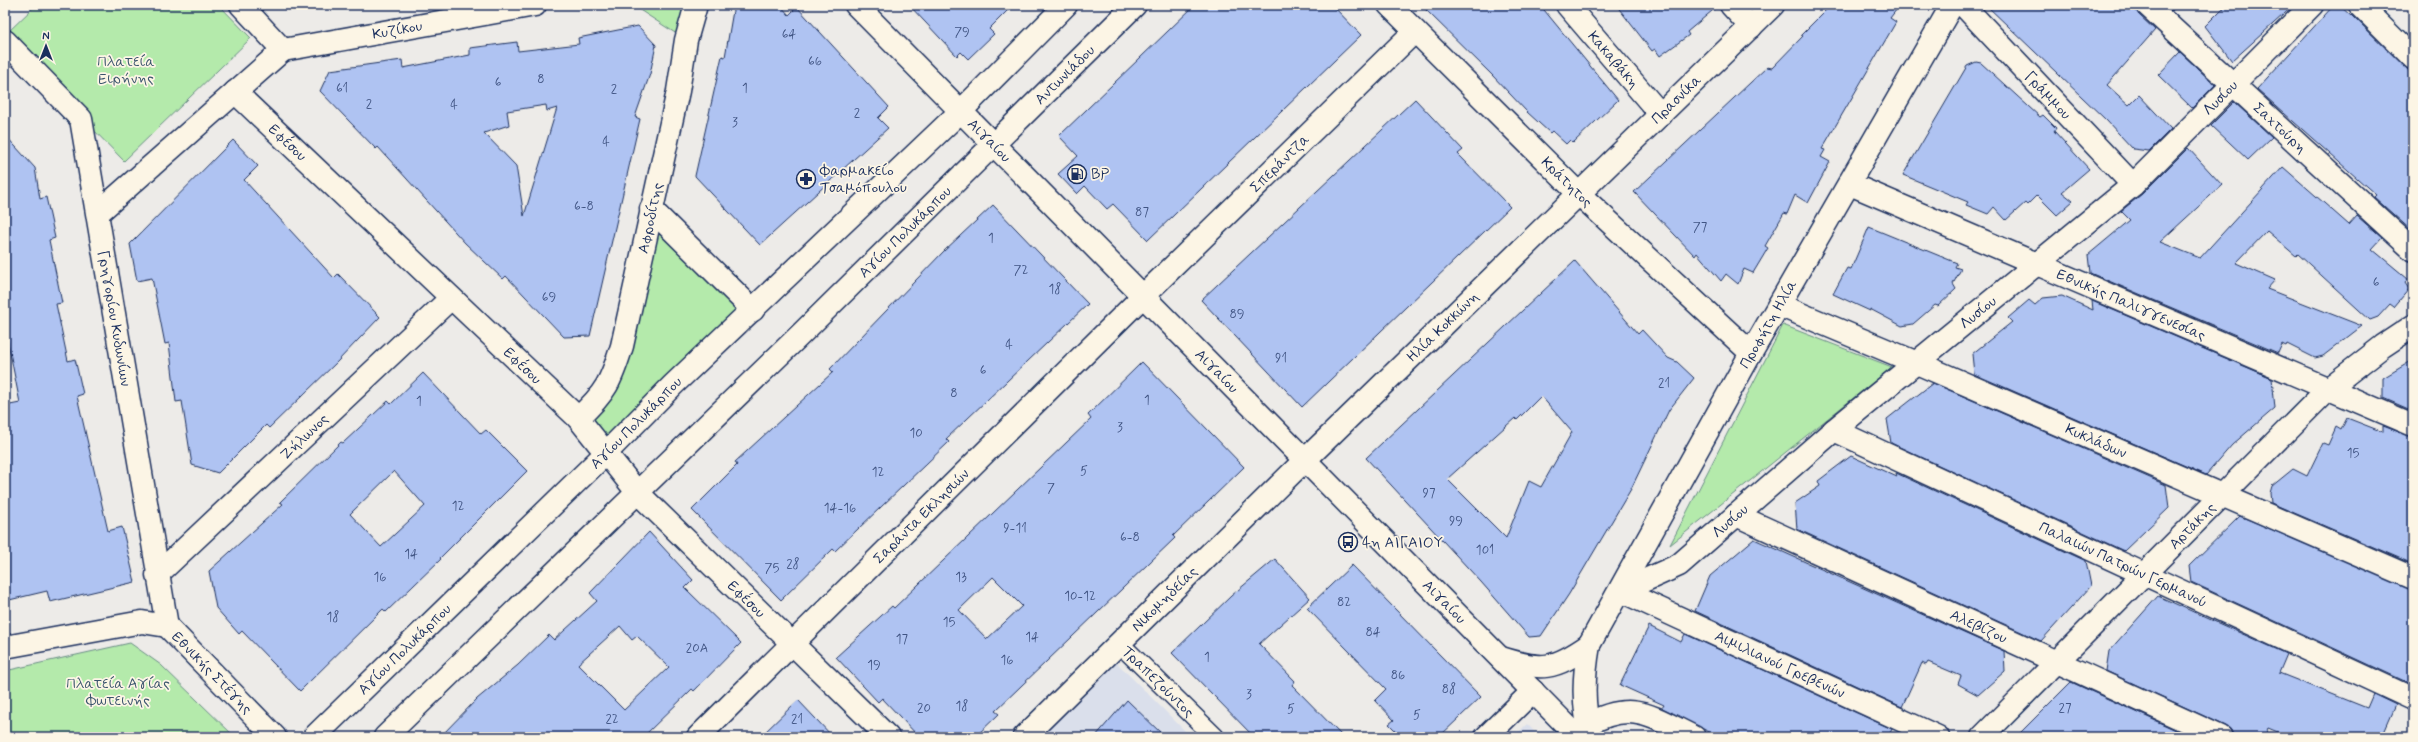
<svg xmlns="http://www.w3.org/2000/svg" width="2418" height="742" viewBox="0 0 2418 742" font-family="Mynerve,sans-serif">
  <style>
    .built { fill: #dadfeb }
    .green { fill: #b4eaab; stroke: #688c84 }
    .building { fill: #afc3f2; stroke: #1b2f5e; fill-rule: evenodd }
    .lines { fill: none; stroke-linecap: round; stroke-linejoin: round }
    .pedestrian-casing { stroke: #1b2f5e; stroke-width: 21 }
    .minor-casing { stroke: #1b2f5e; stroke-width: 25 }
    .tertiary-casing { stroke: #1b2f5e; stroke-width: 25 }
    .pedestrian { stroke: #fcf5e5; stroke-width: 18 }
    .minor { stroke: #fcf5e5; stroke-width: 22 }
    .tertiary { stroke: #fcf5e5; stroke-width: 22 }
    .labels { text-anchor: middle; stroke-width: 3.5; stroke-linejoin: round; paint-order: stroke }
    .number-label { font-size: 13px; fill: #405483 }
    .street-label { font-size: 15px; fill: #1b2f5e; stroke: #fcf5e5 }
    .park-label { font-size: 15px; fill: #3a546d; stroke: #fcf5e5 }
    .poi-label { font-size: 15px; fill: #1b2f5e; stroke: #fcf5e5; text-anchor: start }
  </style>
  <rect width="100%" height="100%" fill="#edebe8"/>
  <filter id="ink" filterUnits="userSpaceOnUse"><feTurbulence type="fractalNoise" baseFrequency=".025" numOctaves="2"/><feDisplacementMap in="SourceGraphic" scale="8" xChannelSelector="R" yChannelSelector="G"/><feConvolveMatrix kernelMatrix="1 2 1 2 8 2 1 2 1" color-interpolation-filters="sRGB"/></filter>
  <g filter="url(#ink)">
    <path class="built" d="M1117 663 1191 737H1041Z
      M1527 724 1540 737H1513Z"/>
    <path class="green" d="M36 5H219L251 38 124 161 5 39V35Z
      M632 5H696L686 40Z
      M651 209 753 310 606 453 578 418 599 400Z
      M1783 325 1892 367 1670 545Z
      M130 643 161 665 235 737H5V671Z"/>
    <path class="building" d="M734 5H780L789 15 797 7 889 107 878 118 888 128 760 245 695 176 722 56 725 57Z
      M909 5H1013L989 29 994 34 968 59 961 52 957 56Z
      M1195 5H1332L1361 35 1148 240 1113 204 1107 209 1085 186 1077 194 1058 174 1078 156 1059 136Z
      M1421 5H1540L1618 100 1573 143 1570 140 1566 144 1552 131 1550 133 1527 112 1492 75Z
      M1616 5H1719L1687 32 1689 35 1660 56 1655 49 1652 51Z
      M1831 5H1900L1890 18 1896 22 1822 149 1825 150 1821 157 1830 162 1808 203 1795 195 1787 214 1784 213 1765 246 1768 248 1753 273 1744 269 1738 284 1726 274 1721 281 1697 253 1695 256 1634 192 1767 67 1772 68 1803 36 1801 35Z
      M1986 5H2135L2138 14 2155 30 2107 85 2129 105 2139 95 2171 129 2149 151 2133 149 2106 120Z
      M2165 5H2177L2172 11Z
      M2226 5H2294L2232 61 2205 26Z
      M2334 5H2339L2351 16 2352 15 2413 75V232L2374 197 2376 195 2257 89Z
      M638 26 656 45 650 74 635 117 640 119 590 336 564 337 506 276 503 279 465 243 378 147 376 149 320 91 330 70 402 60 403 68 470 55V48L517 42 518 51 579 44 578 38ZM546 105 547 111 557 108 524 216 516 166 484 133 509 125 507 111Z
      M2180 52 2215 85 2192 108 2158 75Z
      M1976 62 1981 63 2040 117 2043 115 2056 128 2054 131 2089 169 2062 192 2073 201 2057 215 2037 195 2027 205 2025 203 2006 220 1994 207 1988 214 1966 205 1968 202 1903 175 1967 66Z
      M1415 99 1463 150 1458 154 1510 207 1302 407 1201 300Z
      M2234 102 2272 137 2248 160 2211 125Z
      M5 135 35 168 40 199 46 197 55 238 49 240 62 303 56 304 68 361 75 359 83 394 77 396 108 531 122 527 135 582 50 602 47 591 5 601V406L20 403 5 327Z
      M233 140 258 166 244 180 334 278 338 274 380 317 337 362 269 428 266 425 218 473 192 465 182 401 176 402 169 343 165 344 152 278 137 281 130 244Z
      M2188 148 2222 185 2160 242 2200 258 2283 167 2349 225 2357 216 2382 238 2372 249 2408 279 2405 283 2409 289 2394 307 2390 304 2378 317 2370 320 2298 254 2296 256 2267 231 2236 263 2275 280 2267 289 2362 326 2323 356 2315 358 2287 344 2286 346 2282 344 2278 353 2090 273 2088 255 2130 220 2121 211 2142 194Z
      M993 205 1088 304 946 439 949 442 835 551 833 549 781 600 692 510 737 465 735 462 833 372 830 369 944 251Z
      M1869 227 1957 263 1955 267 1961 269 1953 284 1956 289 1938 306 1935 305 1913 324 1902 326 1870 309V311L1833 294 1847 268 1851 269Z
      M1575 261 1638 334 1642 330 1668 358 1677 362 1694 378 1669 410 1631 489 1569 594 1541 636 1529 637 1481 582 1366 458ZM1541 396 1572 432 1541 487 1529 481 1506 538 1447 479 1515 418 1517 420Z
      M2062 296 2093 310 2092 301 2272 378 2275 408 2232 445 2206 475 1974 374 1972 354 2012 322 2008 318 2029 300 2035 305 2043 298Z
      M2413 360V411L2383 398V378Z
      M1142 362 1244 467 1173 536 1175 538 995 711 999 714 975 737H919L882 698 878 702 836 657 892 606 894 608 1091 419 1088 415ZM993 577 1022 606 987 639 959 610Z
      M423 373 481 434 486 430 527 471 440 558 441 559 386 612 383 609 300 691 242 631 239 634 216 608 209 571 283 504 280 502 341 442 343 443 388 401 391 404ZM394 471 425 506 381 547 350 514Z
      M1933 383 2166 485 2169 508 2124 551 1891 443 1887 419Z
      M2347 418 2383 432V426L2413 437V564L2271 503 2270 493 2272 486 2293 469 2307 476 2323 443 2328 445 2336 427 2341 430Z
      M1851 456 1897 477 1896 473 2086 561 2091 586 2041 641 1797 529 1795 503 1820 486 1818 481Z
      M2240 516 2413 590V685L2191 582 2189 566Z
      M649 532 693 580 685 588 741 643 694 691 692 689 643 737H440L477 699 518 665 549 635 554 640 597 601 590 593ZM620 626 632 640 637 636 669 667 624 710 578 664Z
      M1754 539 2004 651 2005 671 1978 695 1958 684 1961 676 1928 662 1926 665 1922 663 1902 707 1695 611 1710 576Z
      M1275 559 1310 598 1259 644 1295 681 1292 685 1343 737H1254L1172 653 1231 596Z
      M1352 565 1481 697 1439 737H1402L1389 724 1394 720 1375 700 1386 689 1307 608Z
      M2158 596 2287 654 2279 673 2367 708 2373 694 2396 705 2382 737H2290L2268 728 2264 737H2233L2231 730 2226 726 2106 671 2109 651Z
      M1649 626 1681 642 1685 634 1892 729 1888 737H1719L1662 708 1664 705 1620 685Z
      M2071 682 2191 737H2016Z
      M798 700 833 737H760Z
      M1127 700 1165 737H1095Z"/>
    <g class="lines">
      <g class="pedestrian-casing">
        <g id="pedestrian">
          <path id="s1" d="M1119 643 1215 737"/>
        </g>
      </g>
      <g class="minor-casing">
        <g id="minor">
          <path d="M241 5 283 50"/>
          <path id="s2" d="M1567 5 1661 115"/>
          <path d="M1731 5 1751 27"/>
          <path id="s3" d="M1963 5 2133 185"/>
          <path id="s4" d="M2147 5 2413 250"/>
          <path d="M2360 5 2413 58"/>
          <path id="s5" d="M5 41 81 119 167 626"/>
          <path id="s6" d="M283 50 535 5"/>
          <path id="s7" d="M235 92 578 418 637 492 888 737"/>
          <path id="s8" d="M1850 184 2413 425"/>
          <path d="M651 209 753 310"/>
          <path d="M98 213 283 50"/>
          <path id="s9" d="M1779 305 1917 363 2413 578"/>
          <path d="M1751 353 1952 5"/>
          <path id="s10" d="M578 418C606 393 611 381 622 346L678 91 686 40 696 5"/>
          <path id="s11" d="M1834 430 2413 699"/>
          <path id="s12" d="M1736 515 2221 737"/>
          <path id="s13" d="M157 575 451 298"/>
          <path id="s14" d="M1621 591 1679 565 1834 430 2133 185 2312 5"/>
          <path id="s15" d="M1621 591 1938 737"/>
          <path id="s16" d="M167 626 275 737"/>
          <path d="M5 647 142 622 167 626"/>
          <path d="M1587 725C1632 699 1652 717 1694 737"/>
          <path id="s17" d="M698 737 1143 296 1415 31"/>
          <path id="s18" d="M1024 737 1305 460 1773 5"/>
          <path d="M1486 737 1533 691"/>
        </g>
      </g>
      <g class="tertiary-casing">
        <g id="tertiary">
          <path id="s19" d="M856 5 1578 737"/>
          <path id="s20" d="M1389 5 1578 193 1751 353 1589 645C1583 680 1583 703 1590 737"/>
          <path d="M1501 658C1543 671 1553 670 1589 645"/>
          <path id="s21" d="M314 737 606 453 673 385 961 111 1066 5"/>
          <path id="s22" d="M385 737 800 335 1135 5"/>
          <path id="s23" d="M1982 737 2329 388 2383 346 2413 326"/>
        </g>
      </g>
      <use href="#pedestrian" class="pedestrian"/>
      <use href="#minor" class="minor"/>
      <use href="#tertiary" class="tertiary"/>
    </g>
  </g>
  <defs>
    <g id="fuel-ring" transform="scale(1)"><circle r="9.5" fill="#fcf5e5" stroke="#1b2f5e" stroke-width="1.5"/><path d="M-5.5-6h7V0h2V4h1.3V-2.5L3-4.5l.8-.8L6-3V5H2.5V1h-1V6h-7ZM-4.2-4.7v3.2H.2V-4.7Z" fill="#1b2f5e"/></g>
    <g id="pharmacy-ring" transform="scale(1)"><circle r="9.5" fill="#fcf5e5" stroke="#1b2f5e" stroke-width="1.5"/><path d="M-2-6h4v4h4v4h-4v4h-4v-4h-4v-4h4Z" fill="#1b2f5e"/></g>
    <g id="bus-ring" transform="scale(1)"><circle r="9.5" fill="#fcf5e5" stroke="#1b2f5e" stroke-width="1.5"/><path d="M-5-6H5V4H4V6H2V4H-2V6H-4V4H-5ZM-3.5-4V0h7V-4ZM-3.5 1.2v1.5H-2V1.2ZM2 1.2v1.5H3.5V1.2Z" fill="#1b2f5e"/></g>
  </defs>
  <g fill-rule="evenodd">
    <use href="#fuel-ring" x="1077" y="174"/>
    <use href="#pharmacy-ring" x="806" y="179"/>
    <use href="#bus-ring" x="1348" y="542"/>
  </g>
  <g class="labels">
    <g class="number-label">
      <text x="962" y="36">79</text>
      <text x="789" y="38">64</text>
      <text x="815" y="65">66</text>
      <text x="541" y="83">8</text>
      <text x="498" y="86">6</text>
      <text x="342" y="92">61</text>
      <text x="745" y="92">1</text>
      <text x="614" y="93">2</text>
      <text x="369" y="108">2</text>
      <text x="454" y="109">4</text>
      <text x="857" y="117">2</text>
      <text x="735" y="126">3</text>
      <text x="606" y="146">4</text>
      <text x="584" y="210">6-8</text>
      <text x="1142" y="216">87</text>
      <text x="1700" y="231">77</text>
      <text x="991" y="242">1</text>
      <text x="1021" y="274">72</text>
      <text x="2376" y="286">6</text>
      <text x="1055" y="293">18</text>
      <text x="549" y="301">69</text>
      <text x="1237" y="318">89</text>
      <text x="1009" y="349">4</text>
      <text x="1281" y="362">91</text>
      <text x="983" y="374">6</text>
      <text x="1664" y="387">21</text>
      <text x="954" y="397">8</text>
      <text x="1147" y="404">1</text>
      <text x="419" y="405">1</text>
      <text x="1120" y="431">3</text>
      <text x="916" y="437">10</text>
      <text x="2353" y="457">15</text>
      <text x="1084" y="475">5</text>
      <text x="878" y="476">12</text>
      <text x="1051" y="492">7</text>
      <text x="1429" y="497">97</text>
      <text x="458" y="510">12</text>
      <text x="840" y="512">14-16</text>
      <text x="1456" y="525">99</text>
      <text x="1015" y="532">9-11</text>
      <text x="1130" y="541">6-8</text>
      <text x="1485" y="554">101</text>
      <text x="411" y="558">14</text>
      <text x="793" y="568">28</text>
      <text x="772" y="572">75</text>
      <text x="380" y="581">16</text>
      <text x="961" y="581">13</text>
      <text x="1080" y="600">10-12</text>
      <text x="1344" y="606">82</text>
      <text x="333" y="621">18</text>
      <text x="949" y="626">15</text>
      <text x="1373" y="636">84</text>
      <text x="1032" y="641">14</text>
      <text x="902" y="643">17</text>
      <text x="697" y="652">20Α</text>
      <text x="1207" y="661">1</text>
      <text x="1007" y="664">16</text>
      <text x="874" y="669">19</text>
      <text x="1398" y="679">86</text>
      <text x="1449" y="693">88</text>
      <text x="1249" y="698">3</text>
      <text x="962" y="710">18</text>
      <text x="924" y="712">20</text>
      <text x="2065" y="712">27</text>
      <text x="1291" y="713">5</text>
      <text x="1417" y="719">5</text>
      <text x="612" y="723">22</text>
      <text x="797" y="723">21</text>
    </g>
    <g class="street-label">
      <text dy="5" stroke="none"><textPath href="#s6" startOffset="116">Κυζίκου</textPath></text>
      <text dy="5" stroke="none"><textPath href="#s2" startOffset="72">Κακαβάκη</textPath></text>
      <text dy="5" stroke="none"><textPath href="#s22" startOffset="949">Αντωνιάδου</textPath></text>
      <text dy="5" stroke="none"><textPath href="#s3" startOffset="124">Γράμμου</textPath></text>
      <text dy="5" stroke="none"><textPath href="#s14" startOffset="779">Λυσίου</textPath></text>
      <text dy="5" stroke="none"><textPath href="#s18" startOffset="912">Πρασνίκα</textPath></text>
      <text dy="5" stroke="none"><textPath href="#s4" startOffset="181">Σαχτούρη</textPath></text>
      <text dy="5" stroke="none"><textPath href="#s19" startOffset="190">Αιγαίου</textPath></text>
      <text dy="5" stroke="none"><textPath href="#s7" startOffset="73">Εφέσου</textPath></text>
      <text dy="5" stroke="none"><textPath href="#s17" startOffset="817">Σπεράντζα</textPath></text>
      <text dy="5" stroke="none"><textPath href="#s20" startOffset="251">Κράτητος</textPath></text>
      <text dy="5" stroke="none"><textPath href="#s10" startOffset="217">Αφροδίτης</textPath></text>
      <text dy="5" stroke="none"><textPath href="#s22" startOffset="725">Αγίου Πολυκάρπου</textPath></text>
      <text dy="5" stroke="none"><textPath href="#s8" startOffset="306">Εθνικής Παλιγγενεσίας</textPath></text>
      <text dy="5" stroke="none"><textPath href="#s14" startOffset="455">Λυσίου</textPath></text>
      <text dy="5" stroke="none"><textPath href="#s5" startOffset="311">Γρηγορίου Κυδωνίων</textPath></text>
      <text transform="translate(1768 324) rotate(-60)" y="5">Προφήτη Ηλία</text>
      <text dy="5" stroke="none"><textPath href="#s18" startOffset="586">Ηλία Κοκκώνη</textPath></text>
      <text dy="5" stroke="none"><textPath href="#s7" startOffset="397">Εφέσου</textPath></text>
      <text dy="5" stroke="none"><textPath href="#s19" startOffset="514">Αιγαίου</textPath></text>
      <text dy="5" stroke="none"><textPath href="#s21" startOffset="450">Αγίου Πολυκάρπου</textPath></text>
      <text dy="5" stroke="none"><textPath href="#s13" startOffset="202">Ζήλωνος</textPath></text>
      <text dy="5" stroke="none"><textPath href="#s9" startOffset="345">Κυκλάδων</textPath></text>
      <text dy="5" stroke="none"><textPath href="#s17" startOffset="314">Σαράντα Εκλησιών</textPath></text>
      <text dy="5" stroke="none"><textPath href="#s14" startOffset="131">Λυσίου</textPath></text>
      <text dy="5" stroke="none"><textPath href="#s23" startOffset="298">Αρτάκης</textPath></text>
      <text dy="5" stroke="none"><textPath href="#s11" startOffset="319">Παλαιών Πατρών Γερμανού</textPath></text>
      <text dy="5" stroke="none"><textPath href="#s18" startOffset="197">Νικομηδείας</textPath></text>
      <text dy="5" stroke="none"><textPath href="#s7" startOffset="721">Εφέσου</textPath></text>
      <text dy="5" stroke="none"><textPath href="#s19" startOffset="838">Αιγαίου</textPath></text>
      <text dy="5" stroke="none"><textPath href="#s12" startOffset="267">Αλεβίζου</textPath></text>
      <text dy="5" stroke="none"><textPath href="#s21" startOffset="126">Αγίου Πολυκάρπου</textPath></text>
      <text dy="5" stroke="none"><textPath href="#s15" startOffset="175">Αιμιλιανού Γρεβενών</textPath></text>
      <text dy="5" stroke="none"><textPath href="#s16" startOffset="65">Εθνικής Στέγης</textPath></text>
      <text dy="5" stroke="none"><textPath href="#s1" startOffset="55">Τραπεζούντος</textPath></text>
    </g>
    <g class="park-label">
      <text x="126" y="66">Πλατεία<tspan x="126" dy="17">Ειρήνης</tspan></text>
      <text x="118" y="688">Πλατεία Αγίας<tspan x="118" dy="17">Φωτεινής</tspan></text>
    </g>
    <g class="poi-label">
      <text x="820" y="175">Φαρμακείο<tspan x="820" dy="17">Τσαμόπουλου</tspan></text>
      <text x="1091" y="179">BP</text>
      <text x="1362" y="547">4η ΑΙΓΑΙΟΥ</text>
    </g>
  </g>
  <rect width="2418" height="742" fill="none" stroke="#fcf5e5" stroke-width="20"/>
  <rect x="10" y="10" width="2398" height="722" fill="none" stroke="#1b2f5e" stroke-width="1.5" filter="url(#ink)"/>
  <g transform="translate(46 46)" stroke="#fcf5e5" stroke-width="3" paint-order="stroke">
  <path d="M0-3L7 15L0 10L-7 15Z" fill="#1b2f5e"/>
  <text y="-6" font-size="11" font-weight="bold" text-anchor="middle" fill="#1b2f5e">N</text>
  </g>
</svg>
